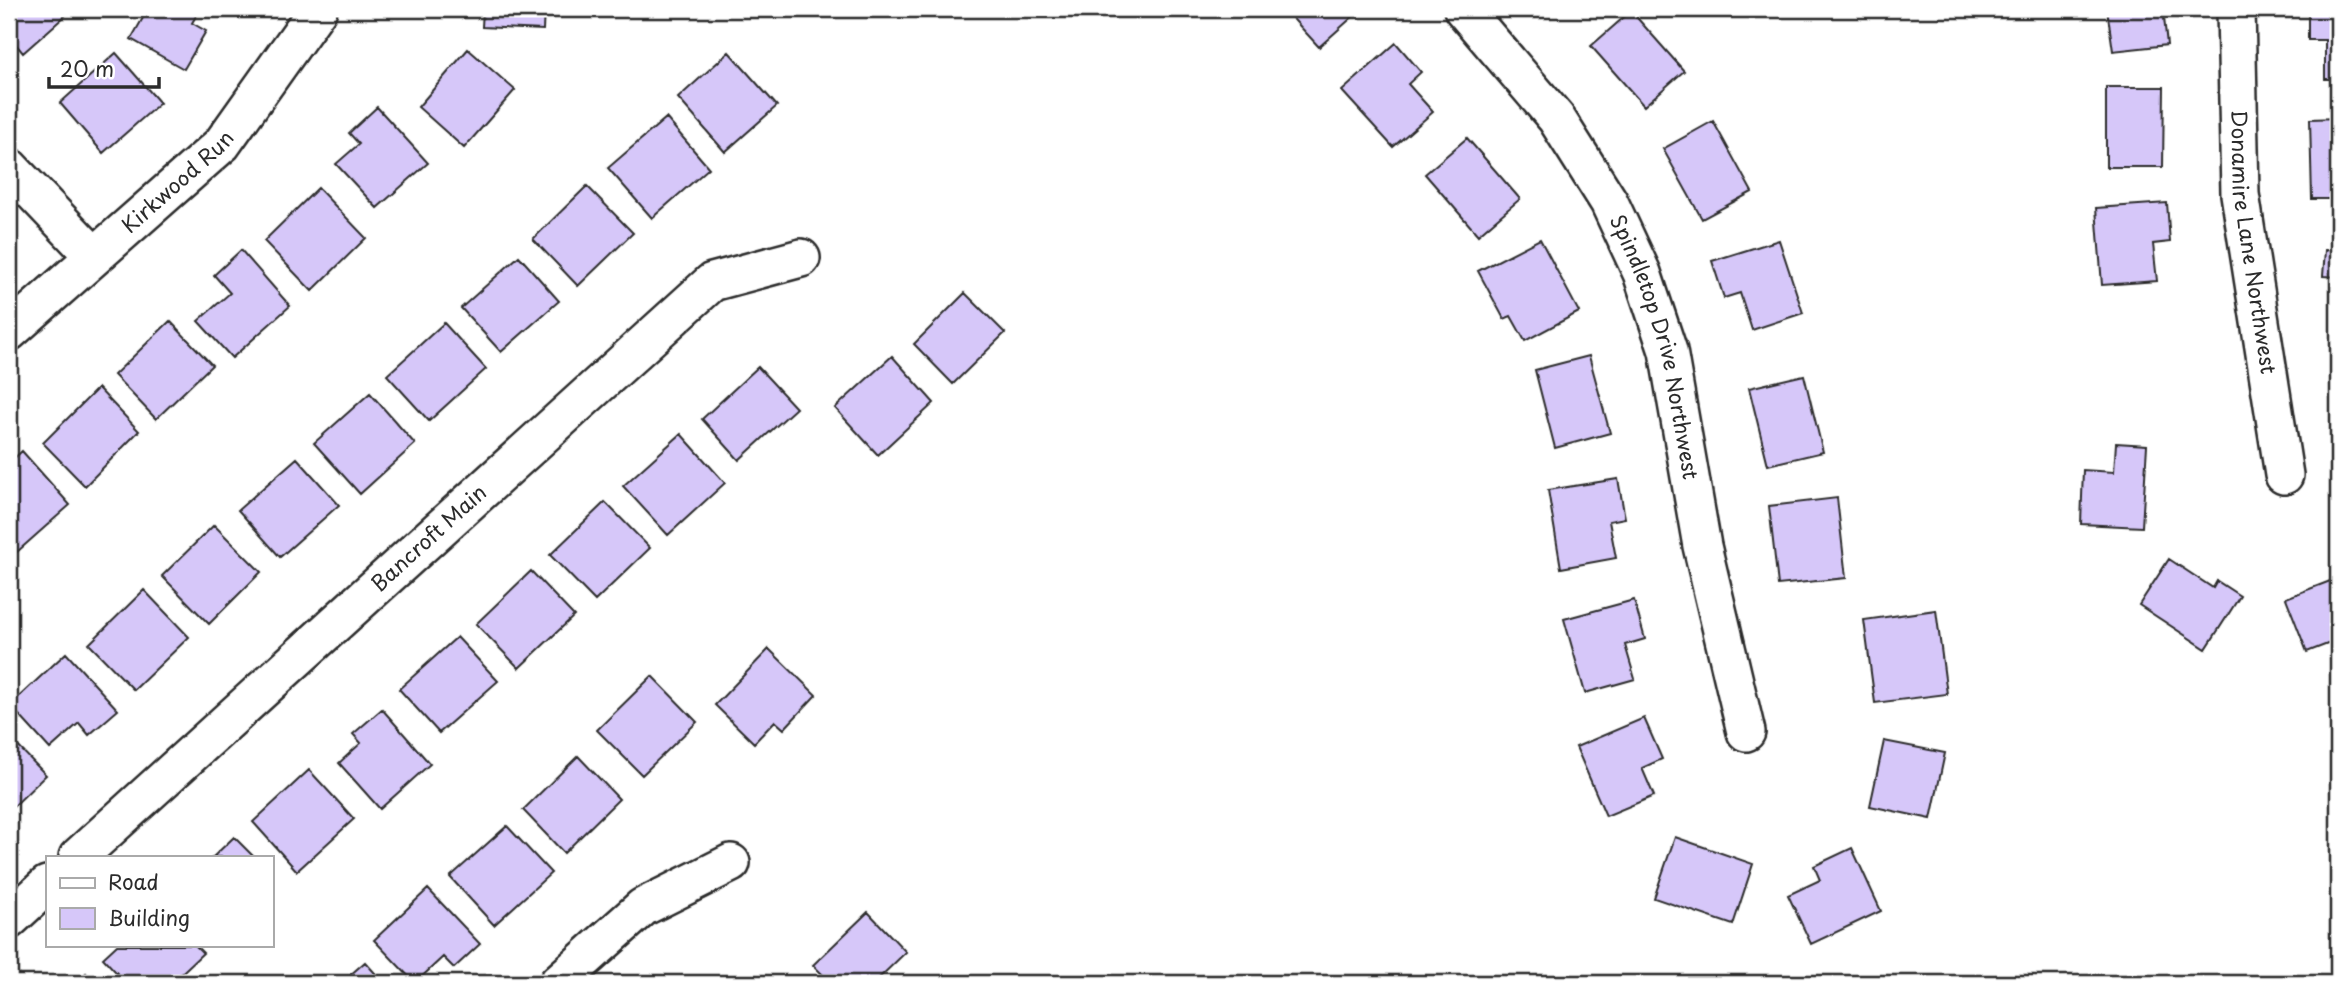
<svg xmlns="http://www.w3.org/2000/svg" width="2347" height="992" viewBox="0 0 2347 992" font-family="'Playpen Sans',sans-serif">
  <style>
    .building { fill: #d6c7f9; stroke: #2b2b2b; stroke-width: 2 }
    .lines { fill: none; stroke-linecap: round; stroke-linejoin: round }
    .street-casing { stroke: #2b2b2b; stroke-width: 42 }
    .street { stroke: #fff; stroke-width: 37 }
    .labels { text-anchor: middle; stroke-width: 7; stroke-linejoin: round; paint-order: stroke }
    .street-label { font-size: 21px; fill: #2b2b2b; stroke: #fff }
  </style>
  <rect width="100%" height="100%" fill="#fff"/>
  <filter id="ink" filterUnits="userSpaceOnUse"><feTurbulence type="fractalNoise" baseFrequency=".0143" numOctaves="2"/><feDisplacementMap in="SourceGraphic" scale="14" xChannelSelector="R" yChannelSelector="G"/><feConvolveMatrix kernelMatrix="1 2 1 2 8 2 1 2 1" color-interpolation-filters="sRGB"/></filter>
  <g filter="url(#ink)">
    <path class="building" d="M9 9H58L65 16 23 53 9 36Z
      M148 9H200L192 23 206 31 184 69 131 39Z
      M483 9H544L543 30 482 27Z
      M1284 9H1355L1358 12 1319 47Z
      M2107 9H2163L2167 45 2113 51Z
      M2308 9H2338V79H2325V40H2308Z
      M1631 11 1684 71 1644 106 1591 46Z
      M1396 43 1421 72 1408 84 1433 112 1393 147 1342 91Z
      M468 49 515 90 464 148 418 107Z
      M729 52 777 106 725 152 678 98Z
      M116 53 160 103 103 153 60 103Z
      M2106 87H2164L2163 167H2106Z
      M377 107 428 163 377 208 336 164 359 144 349 133Z
      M666 118 709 168 652 218 608 168Z
      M2338 118V199H2312L2310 119Z
      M1713 121 1752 192 1702 219 1663 149Z
      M1467 138 1520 199 1478 235 1425 174Z
      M587 186 633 233 578 286 533 239Z
      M318 188 366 238 312 291 264 241Z
      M2167 203 2170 242 2153 244 2157 281 2102 285 2096 208Z
      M1540 239 1579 312 1525 341 1511 316 1504 319 1478 271Z
      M1779 240 1803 313 1752 330 1740 293 1724 298 1712 261Z
      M241 250 290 306 232 358 198 321 230 293 214 275Z
      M2325 250 2338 251V277L2323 276Z
      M519 256 559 301 501 352 461 308Z
      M965 293 1005 333 953 384 914 344Z
      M170 321 212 365 156 419 114 375Z
      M444 323 486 369 429 421 387 375Z
      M892 356 934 403 878 455 835 408Z
      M1589 356 1610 433 1555 448 1535 370Z
      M758 367 796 408 739 460 702 419Z
      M1804 375 1823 452 1768 465 1749 388Z
      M98 388 139 431 85 486 43 443Z
      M370 393 415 444 360 494 314 443Z
      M681 434 725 483 668 535 623 486Z
      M2116 443 2147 445 2142 527 2081 524 2083 470 2114 472Z
      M22 451 70 505 9 559V463Z
      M297 458 339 505 280 557 238 510Z
      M1618 479 1625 518 1609 521 1616 558 1561 568 1548 490Z
      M1837 498 1846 578 1778 585 1769 506Z
      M605 502 650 548 595 601 550 555Z
      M214 525 261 572 209 624 162 576Z
      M2169 559 2213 588 2217 581 2240 596 2206 649 2139 605Z
      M531 571 574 616 519 668 476 624Z
      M2338 578V640L2307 652 2286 598Z
      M144 590 189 637 134 690 89 644Z
      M1634 600 1645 639 1625 645 1635 679 1585 693 1564 619Z
      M1936 610 1947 694 1875 703 1864 620Z
      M457 637 498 681 439 733 399 689Z
      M769 649 816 695 784 729 775 721 754 743 715 705Z
      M66 653 118 710 89 735 79 723 50 749 10 705Z
      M652 676 697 722 642 775 597 730Z
      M382 709 430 764 380 809 339 763 361 743 353 734Z
      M1644 718 1662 759 1642 768 1654 796 1606 816 1576 747Z
      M9 737 46 775 9 811Z
      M1884 741 1945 753 1931 819 1870 806Z
      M578 756 619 799 564 853 523 810Z
      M309 770 354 819 297 871 253 822Z
      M507 826 551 873 494 925 450 877Z
      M234 837 254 857H213Z
      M1675 837 1753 864 1733 925 1654 898Z
      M1852 848 1881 911 1811 944 1788 895 1820 880 1814 866Z
      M428 889 480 944 454 968 443 957 415 983 374 940Z
      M868 912 906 952 874 983H831L813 965Z
      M117 945H195L203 953 171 983H126L103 958Z
      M365 962 384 983H341Z
      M86 973 95 983H75Z
      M796 976 798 983H771Z"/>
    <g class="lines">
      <g class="street-casing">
        <g id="street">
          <path id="s1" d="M1463 9 1556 118 1609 202 1642 273 1668 351 1702 546 1746 732"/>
          <path id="s2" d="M2236 9 2240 194 2284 475"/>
          <path d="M9 167 93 255"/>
          <path id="s3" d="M9 332 222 144 318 9"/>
          <path id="s4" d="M78 857 712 282 801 258"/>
          <path d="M9 920 47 885"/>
          <path d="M558 983 643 907 731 863"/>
        </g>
      </g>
      <use href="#street" class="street"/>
    </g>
  </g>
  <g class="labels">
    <g class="street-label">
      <text dy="7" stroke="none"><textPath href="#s3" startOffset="226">Kirkwood Run</textPath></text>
      <text dy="7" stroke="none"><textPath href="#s2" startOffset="234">Donamire Lane Northwest</textPath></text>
      <text dy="7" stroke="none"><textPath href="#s1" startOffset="396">Spindletop Drive Northwest</textPath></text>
      <text dy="7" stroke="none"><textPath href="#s4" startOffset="474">Bancroft Main</textPath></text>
    </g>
  </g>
  <rect width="2347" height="992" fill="none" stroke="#fff" stroke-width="35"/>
  <rect x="18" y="18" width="2312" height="957" fill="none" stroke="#2b2b2b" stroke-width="2.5" filter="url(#ink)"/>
  <rect x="46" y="856" width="228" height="91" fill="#ffffff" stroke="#aaaaaa" stroke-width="2"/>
  <rect x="60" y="878" width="35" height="10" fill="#ffffff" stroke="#aaaaaa" stroke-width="2"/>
  <text x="108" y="890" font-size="21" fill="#2b2b2b">Road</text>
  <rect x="60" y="908" width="35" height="21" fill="#d6c7f9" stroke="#aaaaaa" stroke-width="2"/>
  <text x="108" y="926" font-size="21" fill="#2b2b2b">Building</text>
  <path d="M49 77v10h110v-10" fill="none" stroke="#2b2b2b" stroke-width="3.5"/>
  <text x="60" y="77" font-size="21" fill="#2b2b2b" stroke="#ffffff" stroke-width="5" paint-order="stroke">20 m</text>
</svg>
